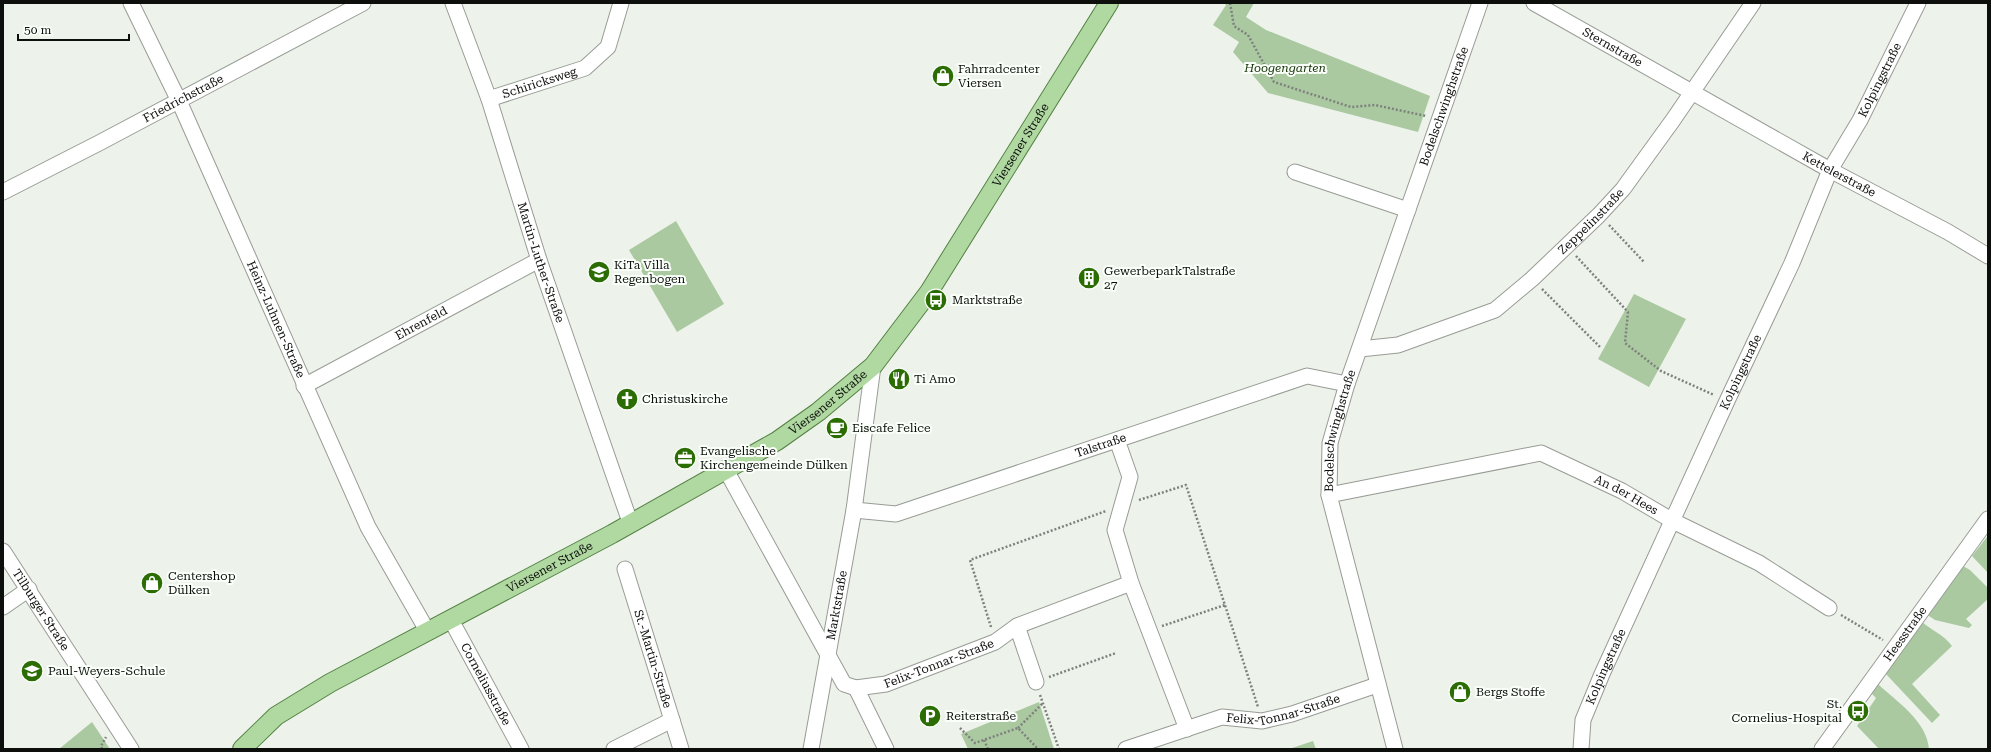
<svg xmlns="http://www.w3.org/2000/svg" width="1991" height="752" viewBox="0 0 1991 752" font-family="'Roboto Serif',serif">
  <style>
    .green { fill: #abc9a1 }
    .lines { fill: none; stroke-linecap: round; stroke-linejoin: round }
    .minor-casing { stroke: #979c95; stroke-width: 17 }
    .major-casing { stroke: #548144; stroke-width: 20 }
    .path { stroke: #7e827d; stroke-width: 2.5; stroke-dasharray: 2 2; stroke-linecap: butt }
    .minor { stroke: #fff; stroke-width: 15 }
    .major { stroke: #b0d8a1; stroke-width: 18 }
    .labels { text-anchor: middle; stroke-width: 4; stroke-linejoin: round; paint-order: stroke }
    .street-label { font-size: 12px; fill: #0d0f0c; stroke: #fbfffa }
    .park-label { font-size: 12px; font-style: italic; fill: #143306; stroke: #fbfffa }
    .poi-label { font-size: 12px; fill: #0d0f0c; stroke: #fbfffa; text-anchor: start }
  </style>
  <rect width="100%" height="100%" fill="#edf3eb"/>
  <path class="green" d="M1224 3H1254L1246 17 1266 30 1430 96 1418 132 1268 93 1233 52 1239 42 1213 25 1226 5Z
    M676 221 724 304 677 332 629 250Z
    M1634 294 1686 319 1649 387 1598 359Z
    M1987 537 1988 539V573L1972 556Z
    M1963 566 1970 570 1988 588V599L1966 619 1972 625 1969 628 1935 620 1926 614Z
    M1921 621C1932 631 1942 633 1952 646L1912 684 1940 715 1932 723 1885 673Z
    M1878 684C1897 702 1927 721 1929 749H1879L1857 726 1876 698 1872 694Z
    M1039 702 1054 749H968L961 734Z
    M92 722 110 749H59Z
    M1313 741 1316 749H1289Z"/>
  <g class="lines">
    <g class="minor-casing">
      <g id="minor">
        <path id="s1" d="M131 3 179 101 368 527 428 632"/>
        <path id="s2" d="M453 3 489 99 539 260 630 522"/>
        <path id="s3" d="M1534 3 1830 170 1948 232 1988 256"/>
        <path id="s4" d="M489 99 585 68 608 47 621 3"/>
        <path d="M1295 172 1408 210"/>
        <path id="s5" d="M3 192 99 143 363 3"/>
        <path id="s6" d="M1360 349 1398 345 1495 310 1532 279 1599 215 1623 189 1673 120 1753 3"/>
        <path id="s7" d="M304 386 539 260"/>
        <path d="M1117 440 1130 477 1115 530 1131 583 1187 729"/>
        <path id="s8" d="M726 470 844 684 856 688 886 684 995 642 1017 626 1131 583"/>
        <path id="s9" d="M1329 495 1541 453 1622 491 1673 521 1759 563 1829 608"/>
        <path id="s10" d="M854 510 896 514 1307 376 1347 384"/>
        <path id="s11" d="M3 551 131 749"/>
        <path id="s12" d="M625 569 681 749"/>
        <path d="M3 607 29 589"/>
        <path id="s13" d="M451 620 521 749"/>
        <path d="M1017 626 1036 682"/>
        <path d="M856 688 886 749"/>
        <path d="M614 749 672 720"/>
        <path id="s14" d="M811 749 854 510 873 366"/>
        <path id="s15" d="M1126 749 1222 717 1262 721 1292 714 1377 685"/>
        <path id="s16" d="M1395 749 1329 495 1330 443 1347 384 1480 3"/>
        <path id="s17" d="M1581 749 1583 720 1602 674 1727 401 1792 263 1830 170 1860 120 1918 3"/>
        <path id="s18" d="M1822 749 1988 519"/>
      </g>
    </g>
    <g class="major-casing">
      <g id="major">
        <path id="s19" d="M242 749 276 716 330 683 612 534 777 441 818 412 873 366 929 292 1109 3"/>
      </g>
    </g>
    <path class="path" d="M1230 3 1234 26 1248 35 1274 82 1351 107 1375 105 1426 116
      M1609 225 1644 262
      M1576 256 1628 312 1625 343 1661 371 1714 395
      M1542 289 1601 348
      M1139 500 1186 485 1258 707
      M1841 615 1883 640
      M1162 626 1225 605
      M991 627 970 560 1106 511
      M1049 677 1116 653
      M1040 695 1059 749
      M960 728 975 743 1018 728 1038 749
      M1018 728 1043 703
      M984 740 988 749
      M102 749 101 746 106 737"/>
    <use href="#minor" class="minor"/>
    <use href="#major" class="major"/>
  </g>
  <defs>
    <g id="shop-disc" transform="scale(1.15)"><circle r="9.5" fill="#2b6d03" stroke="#fbfffa"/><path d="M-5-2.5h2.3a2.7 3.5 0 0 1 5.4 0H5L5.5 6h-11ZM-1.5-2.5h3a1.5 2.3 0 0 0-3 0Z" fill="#fff"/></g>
    <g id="school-disc" transform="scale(1.15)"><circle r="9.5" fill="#2b6d03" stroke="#fbfffa"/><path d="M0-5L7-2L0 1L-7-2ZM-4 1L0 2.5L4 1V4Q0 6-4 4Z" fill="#fff"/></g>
    <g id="building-disc" transform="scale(1.15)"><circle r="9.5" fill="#2b6d03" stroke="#fbfffa"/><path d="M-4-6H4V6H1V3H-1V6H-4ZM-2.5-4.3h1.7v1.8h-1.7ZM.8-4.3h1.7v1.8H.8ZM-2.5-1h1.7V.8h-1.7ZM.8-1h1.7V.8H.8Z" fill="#fff"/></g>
    <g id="bus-disc" transform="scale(1.15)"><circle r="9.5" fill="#2b6d03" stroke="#fbfffa"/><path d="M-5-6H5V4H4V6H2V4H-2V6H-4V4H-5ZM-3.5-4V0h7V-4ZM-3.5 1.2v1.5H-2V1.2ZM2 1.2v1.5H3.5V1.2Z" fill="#fff"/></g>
    <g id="restaurant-disc" transform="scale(1.15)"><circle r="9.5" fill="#2b6d03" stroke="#fbfffa"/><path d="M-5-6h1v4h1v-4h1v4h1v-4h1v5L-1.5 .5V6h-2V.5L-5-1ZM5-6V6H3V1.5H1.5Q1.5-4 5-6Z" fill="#fff"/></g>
    <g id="church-disc" transform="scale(1.15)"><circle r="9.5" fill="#2b6d03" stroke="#fbfffa"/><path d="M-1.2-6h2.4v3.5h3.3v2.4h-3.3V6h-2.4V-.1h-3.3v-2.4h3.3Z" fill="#fff"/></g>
    <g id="cafe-disc" transform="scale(1.15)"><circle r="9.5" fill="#2b6d03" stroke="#fbfffa"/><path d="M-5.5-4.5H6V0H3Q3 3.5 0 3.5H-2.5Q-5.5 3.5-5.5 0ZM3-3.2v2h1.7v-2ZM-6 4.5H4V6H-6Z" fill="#fff"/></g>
    <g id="office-disc" transform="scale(1.15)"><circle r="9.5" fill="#2b6d03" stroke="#fbfffa"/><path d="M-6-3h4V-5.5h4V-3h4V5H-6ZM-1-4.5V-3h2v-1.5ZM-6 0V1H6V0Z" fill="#fff"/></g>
    <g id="parking-disc" transform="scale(1.15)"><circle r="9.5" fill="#2b6d03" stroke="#fbfffa"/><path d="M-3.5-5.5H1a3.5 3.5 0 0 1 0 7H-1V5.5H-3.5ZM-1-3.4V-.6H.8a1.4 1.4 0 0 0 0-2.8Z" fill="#fff"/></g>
  </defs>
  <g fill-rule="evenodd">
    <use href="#shop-disc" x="943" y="76"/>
    <use href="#school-disc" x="599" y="272"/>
    <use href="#building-disc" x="1089" y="278"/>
    <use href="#bus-disc" x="936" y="300"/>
    <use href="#restaurant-disc" x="899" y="379"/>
    <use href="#church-disc" x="627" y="399"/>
    <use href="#cafe-disc" x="837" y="428"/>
    <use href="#office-disc" x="685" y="458"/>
    <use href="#shop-disc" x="152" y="583"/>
    <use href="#school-disc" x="32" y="671"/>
    <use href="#shop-disc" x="1460" y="692"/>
    <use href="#bus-disc" x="1858" y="711"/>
    <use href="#parking-disc" x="930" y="716"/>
  </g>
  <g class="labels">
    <g class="street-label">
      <text dy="4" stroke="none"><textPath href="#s3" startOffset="90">Sternstraße</textPath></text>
      <text dy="4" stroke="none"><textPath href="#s17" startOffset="735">Kolpingstraße</textPath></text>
      <text dy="4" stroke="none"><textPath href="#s4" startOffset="53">Schiricksweg</textPath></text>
      <text dy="4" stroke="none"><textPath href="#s5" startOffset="203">Friedrichstraße</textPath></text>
      <text dy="4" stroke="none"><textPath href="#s16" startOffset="670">Bodelschwinghstraße</textPath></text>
      <text dy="4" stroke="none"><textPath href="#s19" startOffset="1007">Viersener Straße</textPath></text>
      <text dy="4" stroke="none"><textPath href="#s3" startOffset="350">Kettelerstraße</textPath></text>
      <text dy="4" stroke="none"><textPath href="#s6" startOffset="272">Zeppelinstraße</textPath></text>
      <text dy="4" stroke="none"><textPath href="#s2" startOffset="274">Martin-Luther-Straße</textPath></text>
      <text dy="4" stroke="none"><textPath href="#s1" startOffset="348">Heinz-Luhnen-Straße</textPath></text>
      <text dy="4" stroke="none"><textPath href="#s7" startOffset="133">Ehrenfeld</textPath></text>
      <text dy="4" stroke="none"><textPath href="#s17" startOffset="411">Kolpingstraße</textPath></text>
      <text dy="4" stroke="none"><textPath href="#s19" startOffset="683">Viersener Straße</textPath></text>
      <text dy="4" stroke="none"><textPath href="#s16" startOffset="328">Bodelschwinghstraße</textPath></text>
      <text dy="4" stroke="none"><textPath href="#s10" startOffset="258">Talstraße</textPath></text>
      <text dy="4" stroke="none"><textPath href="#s9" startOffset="311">An der Hees</textPath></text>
      <text dy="4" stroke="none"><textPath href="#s19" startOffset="359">Viersener Straße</textPath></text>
      <text dy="4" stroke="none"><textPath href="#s14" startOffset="146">Marktstraße</textPath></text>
      <text dy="4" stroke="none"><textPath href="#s11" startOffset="70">Tilburger Straße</textPath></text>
      <text dy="4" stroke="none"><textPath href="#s18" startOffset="142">Heesstraße</textPath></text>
      <text dy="4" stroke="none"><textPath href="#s12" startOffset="94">St.-Martin-Straße</textPath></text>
      <text dy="4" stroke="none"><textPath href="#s8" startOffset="344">Felix-Tonnar-Straße</textPath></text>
      <text dy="4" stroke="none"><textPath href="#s17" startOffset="87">Kolpingstraße</textPath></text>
      <text dy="4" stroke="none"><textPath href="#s13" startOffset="73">Corneliusstraße</textPath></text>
      <text dy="4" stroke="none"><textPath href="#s15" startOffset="164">Felix-Tonnar-Straße</textPath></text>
    </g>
    <g class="park-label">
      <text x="1285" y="72">Hoogengarten</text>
    </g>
    <g class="poi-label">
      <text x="958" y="73">Fahrradcenter<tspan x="958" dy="14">Viersen</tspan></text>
      <text x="614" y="269">KiTa Villa<tspan x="614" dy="14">Regenbogen</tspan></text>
      <text x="1104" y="275">GewerbeparkTalstraße<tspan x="1104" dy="14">27</tspan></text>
      <text x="952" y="304">Marktstraße</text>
      <text x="914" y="383">Ti Amo</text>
      <text x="642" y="403">Christuskirche</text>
      <text x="852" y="432">Eiscafe Felice</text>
      <text x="700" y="455">Evangelische<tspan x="700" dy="14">Kirchengemeinde Dülken</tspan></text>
      <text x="168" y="580">Centershop<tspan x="168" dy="14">Dülken</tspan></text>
      <text x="48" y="675">Paul-Weyers-Schule</text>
      <text x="1476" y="696">Bergs Stoffe</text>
      <text x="1842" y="708" text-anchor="end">St.<tspan x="1842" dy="14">Cornelius-Hospital</tspan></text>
      <text x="946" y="720">Reiterstraße</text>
    </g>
  </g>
  <rect width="1991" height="752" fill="none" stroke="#0d0f0c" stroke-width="8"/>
  <path d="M18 34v6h111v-6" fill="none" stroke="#0d0f0c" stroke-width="2"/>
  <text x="24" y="34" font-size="12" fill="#0d0f0c" stroke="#fbfffa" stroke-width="3" paint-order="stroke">50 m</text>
</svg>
